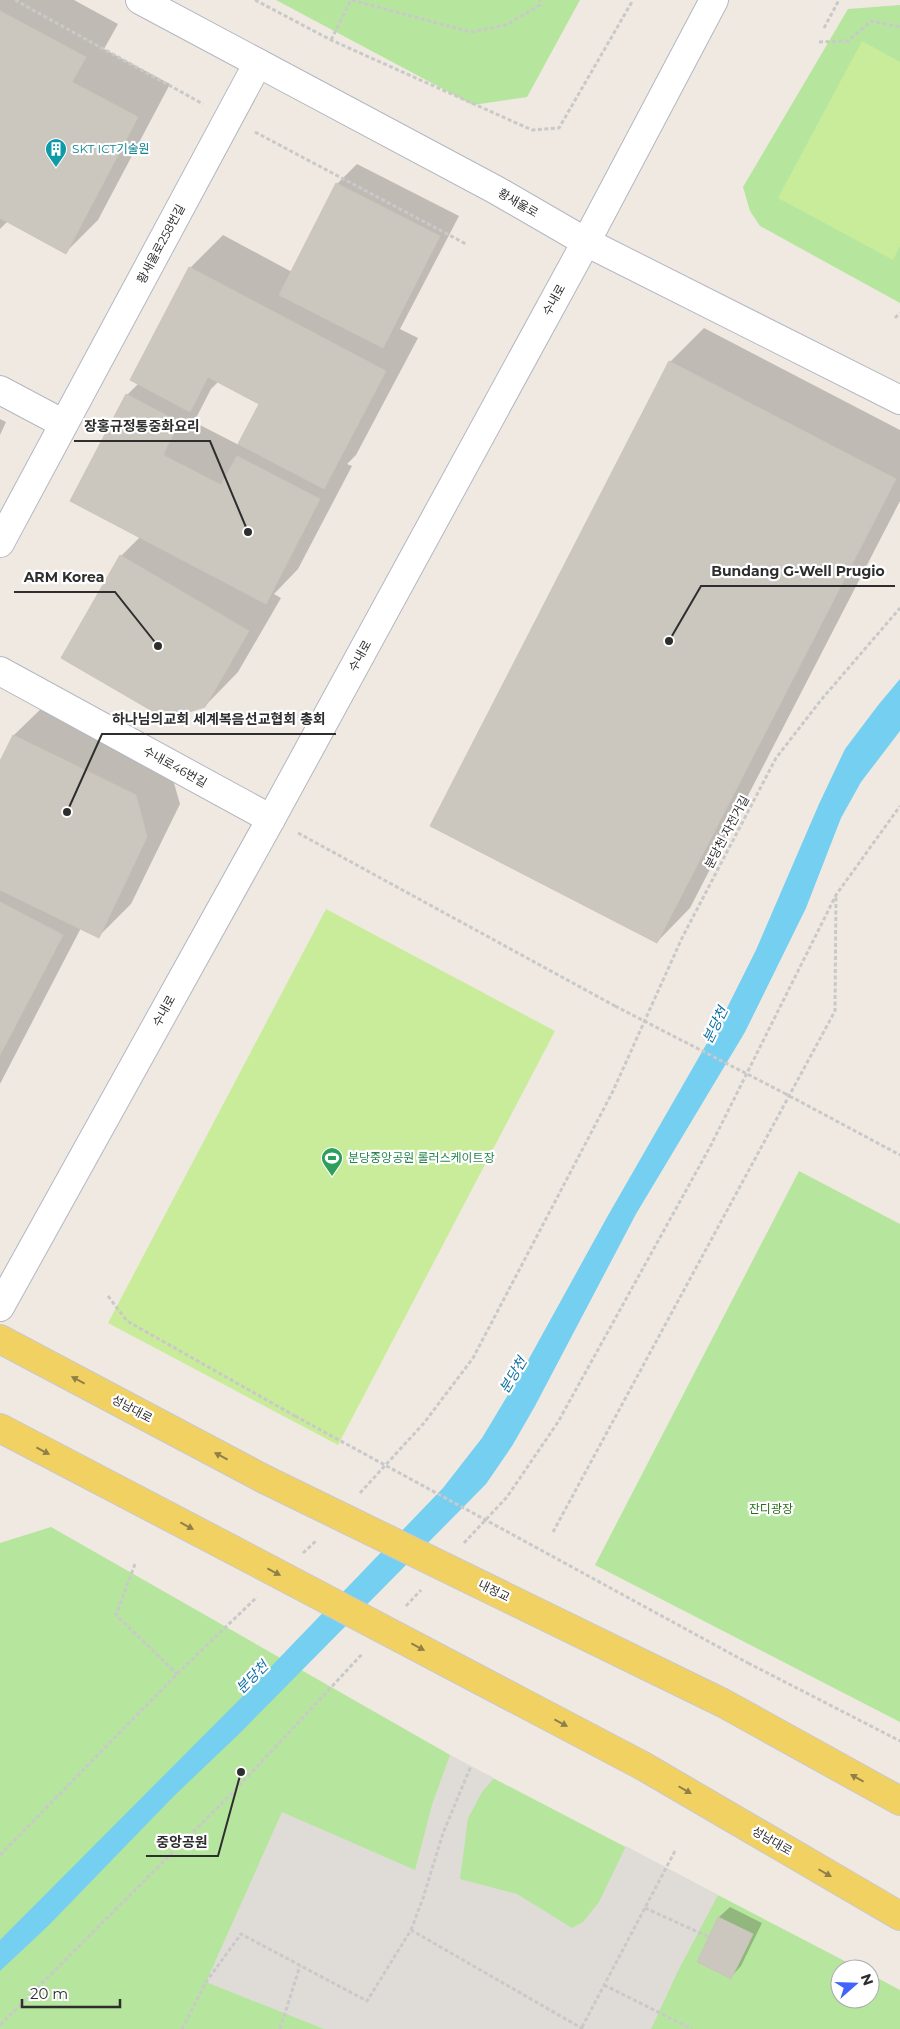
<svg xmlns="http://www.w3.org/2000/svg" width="900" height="2029" viewBox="0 0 900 2029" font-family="Montserrat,'Noto Sans KR',sans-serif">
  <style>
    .green { fill: #b6e59e }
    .pitch { fill: #c9ec9a }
    .plaza { fill: #dfdcd8 }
    .water { fill: #75cff0 }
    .shadow { fill: #0003; fill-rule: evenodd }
    .building { fill: #cbc7bf; stroke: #cbc5ba }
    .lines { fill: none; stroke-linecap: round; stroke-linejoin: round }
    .street-casing { stroke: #b4b7c1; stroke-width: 30 }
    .secondary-casing { stroke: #b4b7c1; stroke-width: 30 }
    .primary-casing { stroke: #c9c9c9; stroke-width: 30 }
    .path { stroke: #c9c9c9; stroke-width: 3; stroke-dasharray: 4 2.5; stroke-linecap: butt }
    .street { stroke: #fff; stroke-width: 28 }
    .secondary { stroke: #fff; stroke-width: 28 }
    .primary { stroke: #f2d163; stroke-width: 28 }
    .primary-bridge-casing { stroke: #c9c9c9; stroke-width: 30; stroke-linecap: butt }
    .path-bridge { stroke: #c9c9c9; stroke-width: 3; stroke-dasharray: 4 2.5; stroke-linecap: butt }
    .primary-bridge { stroke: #f2d163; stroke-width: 28 }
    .oneway { fill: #908048 }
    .labels { text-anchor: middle; stroke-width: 4.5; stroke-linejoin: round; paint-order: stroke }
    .culture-label { font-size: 12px; fill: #0d838f; stroke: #fff; text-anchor: start }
    .street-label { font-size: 12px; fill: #2e2e2e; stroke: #fff }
    .leisure-label { font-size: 12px; fill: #27864d; stroke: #fff; text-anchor: start }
    .park-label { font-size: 12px; fill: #2c6e1b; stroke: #fff }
    .water-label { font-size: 14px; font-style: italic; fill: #0d6fa3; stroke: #fff }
    .leader { fill: none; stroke: #2e2e2e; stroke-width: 2 }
    .callout-dot { fill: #2e2e2e; stroke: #fff; stroke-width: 2 }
    .callout-label { font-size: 14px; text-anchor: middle; font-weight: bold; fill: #2e2e2e; stroke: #fff; stroke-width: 4.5; stroke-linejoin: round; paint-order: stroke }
  </style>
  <rect width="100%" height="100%" fill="#efe9e1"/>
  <path class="green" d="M276 0H580L527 97 473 105Z
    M900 5V303L760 226 750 211 743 187 848 9Z
    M799 1171 900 1224V1722L595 1565Z
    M51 1527 466 1764 860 1969H840V1999H870V1974L900 1990V2029H0V1543Z"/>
  <path class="pitch" d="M862 41 900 62V246L893 260 778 198Z
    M326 909 555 1031 338 1445 108 1323Z"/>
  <path class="plaza" d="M450 1755 494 1778 482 1792 468 1818 460 1879 517 1894 572 1928 583 1922 599 1902 626 1846 718 1895 678 1971 651 2029H324L206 1982 282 1812 415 1870 432 1805Z"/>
  <path class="water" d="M900 679V731L861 782 841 818 806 908 745 1032 636 1214 535 1406 512 1446 486 1484 240 1733 174 1796 48 1926 0 1971V1940L237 1702 443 1488 482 1438 520 1375 606 1219 726 1010 756 950 819 804 845 749 879 704Z"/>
  <path class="shadow" d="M0 0H74L118 24 104 49 170 84 98 220 66 252 8 221 0 229Z
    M357 164 459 216 400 329 418 338 356 455 347 464 352 466 298 569 274 594 281 598 238 672 205 706 121 556 141 536 127 395 139 383 190 268 223 235 292 272 337 184ZM219 381 261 403 239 445 194 422 211 389Z
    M704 328 900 430V501L690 908 657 942 432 825 670 362Z
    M0 419 6 422 0 435Z
    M47 703 168 762 180 804 131 904 99 936 81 928 0 1084V764L14 735Z
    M730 1907 762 1923 741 1966 731 1977 698 1961 719 1917Z"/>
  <path class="building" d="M0 11 86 57 72 82 138 117 66 254 0 218Z
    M336 183 440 236 383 348 279 295Z
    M189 267 386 371 324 489 238 444 259 404 208 377 190 412 130 380Z
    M669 361 896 479 657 943 430 826Z
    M126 394 179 422 163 455 221 485 237 456 320 499 266 604 70 501Z
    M120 555 249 631 205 707 166 719 61 658Z
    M13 735 136 795 147 837 99 938 0 890V761Z
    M0 902 63 935 0 1055Z
    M718 1917 753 1934 731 1979 697 1962Z"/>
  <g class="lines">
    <g class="street-casing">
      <path id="street" d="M0 390 64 424
        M0 543 258 63
        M0 671 271 819"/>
    </g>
    <g class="secondary-casing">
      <path id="secondary" d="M140 0 496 190 586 242 900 400
        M0 1307 271 819 586 242 714 0"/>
    </g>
    <g class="primary-casing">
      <path id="primary" d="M0 1339 264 1479
        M0 1428 231 1549
        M723 1703 900 1801
        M643 1766 900 1916"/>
    </g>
    <path class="path" d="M15 0 203 104
      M255 0 331 40 532 130 559 128 633 0
      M824 28 839 0
      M331 40 351 0 471 32 506 25 540 5V0
      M819 42 848 41 871 21 900 27
      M255 132 466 244
      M895 318 900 313
      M298 833 615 1006
      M784 1093 900 1155
      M108 1296 127 1321 295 1416
      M360 1493 424 1423 473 1358 613 1091 682 938 776 758 821 700 900 608
      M553 1532 835 1011 836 896
      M464 1543 507 1497 558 1422 710 1147 836 895 900 806
      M303 1553 317 1540
      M135 1564 116 1615 177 1674
      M406 1606 421 1590
      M748 1663 900 1741
      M0 1855 177 1674 257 1597
      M645 1908 709 1937
      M411 1930 423 1898 443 1833 471 1766
      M604 1985 692 2029
      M0 2025 239 1786 363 1653
      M582 2027 675 1851
      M182 2029 206 1982 241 1934 367 2001 411 1930 583 2029
      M280 2029 300 1966"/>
    <use href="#street" class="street"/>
    <use href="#secondary" class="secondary"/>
    <use href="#primary" class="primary"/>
    <g class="primary-bridge-casing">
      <path id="primary-bridge" d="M264 1479 723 1703
        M231 1549 643 1766"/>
    </g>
    <path class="path-bridge" d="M615 1006 784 1093
      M295 1416 748 1663"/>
    <use href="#primary-bridge" class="primary-bridge"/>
  </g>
  <defs><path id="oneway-solid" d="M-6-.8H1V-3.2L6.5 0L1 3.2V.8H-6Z" transform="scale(1.25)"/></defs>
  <g class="oneway">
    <use href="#oneway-solid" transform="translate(78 1380) rotate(-152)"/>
    <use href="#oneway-solid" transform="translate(43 1451) rotate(28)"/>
    <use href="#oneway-solid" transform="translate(221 1456) rotate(-152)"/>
    <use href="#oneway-solid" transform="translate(187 1526) rotate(28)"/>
    <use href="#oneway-solid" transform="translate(274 1572) rotate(28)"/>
    <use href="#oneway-solid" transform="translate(418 1647) rotate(28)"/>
    <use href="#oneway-solid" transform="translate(561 1723) rotate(28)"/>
    <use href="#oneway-solid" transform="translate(857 1778) rotate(-151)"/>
    <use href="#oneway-solid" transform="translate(685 1790) rotate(30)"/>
    <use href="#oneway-solid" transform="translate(825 1873) rotate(30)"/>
  </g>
  <defs>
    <g id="building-pin" transform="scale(1.125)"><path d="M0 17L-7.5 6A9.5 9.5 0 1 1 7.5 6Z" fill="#0f9aa8" stroke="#fff"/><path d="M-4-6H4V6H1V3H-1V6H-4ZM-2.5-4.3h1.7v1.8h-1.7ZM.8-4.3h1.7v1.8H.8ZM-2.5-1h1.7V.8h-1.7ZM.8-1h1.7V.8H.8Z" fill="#fff"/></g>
    <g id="stadium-pin" transform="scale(1.125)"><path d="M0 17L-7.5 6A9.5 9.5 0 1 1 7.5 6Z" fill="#2e9e5b" stroke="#fff"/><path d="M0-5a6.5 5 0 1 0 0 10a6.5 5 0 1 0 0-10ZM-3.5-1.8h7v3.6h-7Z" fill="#fff"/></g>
  </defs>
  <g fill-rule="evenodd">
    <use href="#building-pin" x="56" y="149"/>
    <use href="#stadium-pin" x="332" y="1158"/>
  </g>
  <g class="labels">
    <g class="culture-label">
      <text x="72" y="153">SKT ICT기술원</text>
    </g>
    <g class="street-label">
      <text transform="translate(518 203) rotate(30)" y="4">황새울로</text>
      <text transform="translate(161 244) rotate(-62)" y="4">황새울로258번길</text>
      <text transform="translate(554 300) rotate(-61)" y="4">수내로</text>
      <text transform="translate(360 656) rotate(-61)" y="4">수내로</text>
      <text transform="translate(175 767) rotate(29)" y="4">수내로46번길</text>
      <text transform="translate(727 832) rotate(-62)" y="4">분당천 자전거길</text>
      <text transform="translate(164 1011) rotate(-61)" y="4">수내로</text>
      <text transform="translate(132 1409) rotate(28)" y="4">성남대로</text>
      <text transform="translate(494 1591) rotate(26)" y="4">내정교</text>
      <text transform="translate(772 1841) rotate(30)" y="4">성남대로</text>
    </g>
    <g class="leisure-label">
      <text x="348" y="1162">분당중앙공원 롤러스케이트장</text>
    </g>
    <g class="park-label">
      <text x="771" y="1513">잔디광장</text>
    </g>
    <g class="water-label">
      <text transform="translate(715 1025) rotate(-64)" y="5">분당천</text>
      <text transform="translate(513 1375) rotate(-59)" y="5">분당천</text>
      <text transform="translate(252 1677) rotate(-45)" y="5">분당천</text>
    </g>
  </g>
  <path class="leader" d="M248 532L210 441H74M669 641L701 586H895M158 646L115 592H14M67 812L102 734H336M241 1772L218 1856H146"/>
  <g class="callout-dot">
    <circle cx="248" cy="532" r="5"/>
    <circle cx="669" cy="641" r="5"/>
    <circle cx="158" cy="646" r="5"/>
    <circle cx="67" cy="812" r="5"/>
    <circle cx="241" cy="1772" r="5"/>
  </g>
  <g class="callout-label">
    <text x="142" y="431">장홍규정통중화요리</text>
    <text x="798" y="576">Bundang G-Well Prugio</text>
    <text x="64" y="582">ARM Korea</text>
    <text x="219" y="724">하나님의교회 세계복음선교협회 총회</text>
    <text x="182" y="1847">중앙공원</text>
  </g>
  <g transform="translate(855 1984) rotate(70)"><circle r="24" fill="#ffffff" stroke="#ababab"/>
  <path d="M0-4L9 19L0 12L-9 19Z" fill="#4264fb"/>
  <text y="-8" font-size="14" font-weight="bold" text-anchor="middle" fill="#2e2e2e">N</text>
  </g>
  <path d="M22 1999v8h98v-8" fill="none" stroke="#2e2e2e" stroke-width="2.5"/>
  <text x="30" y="1999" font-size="15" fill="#2e2e2e" stroke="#ffffff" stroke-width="4" paint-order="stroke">20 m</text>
</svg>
